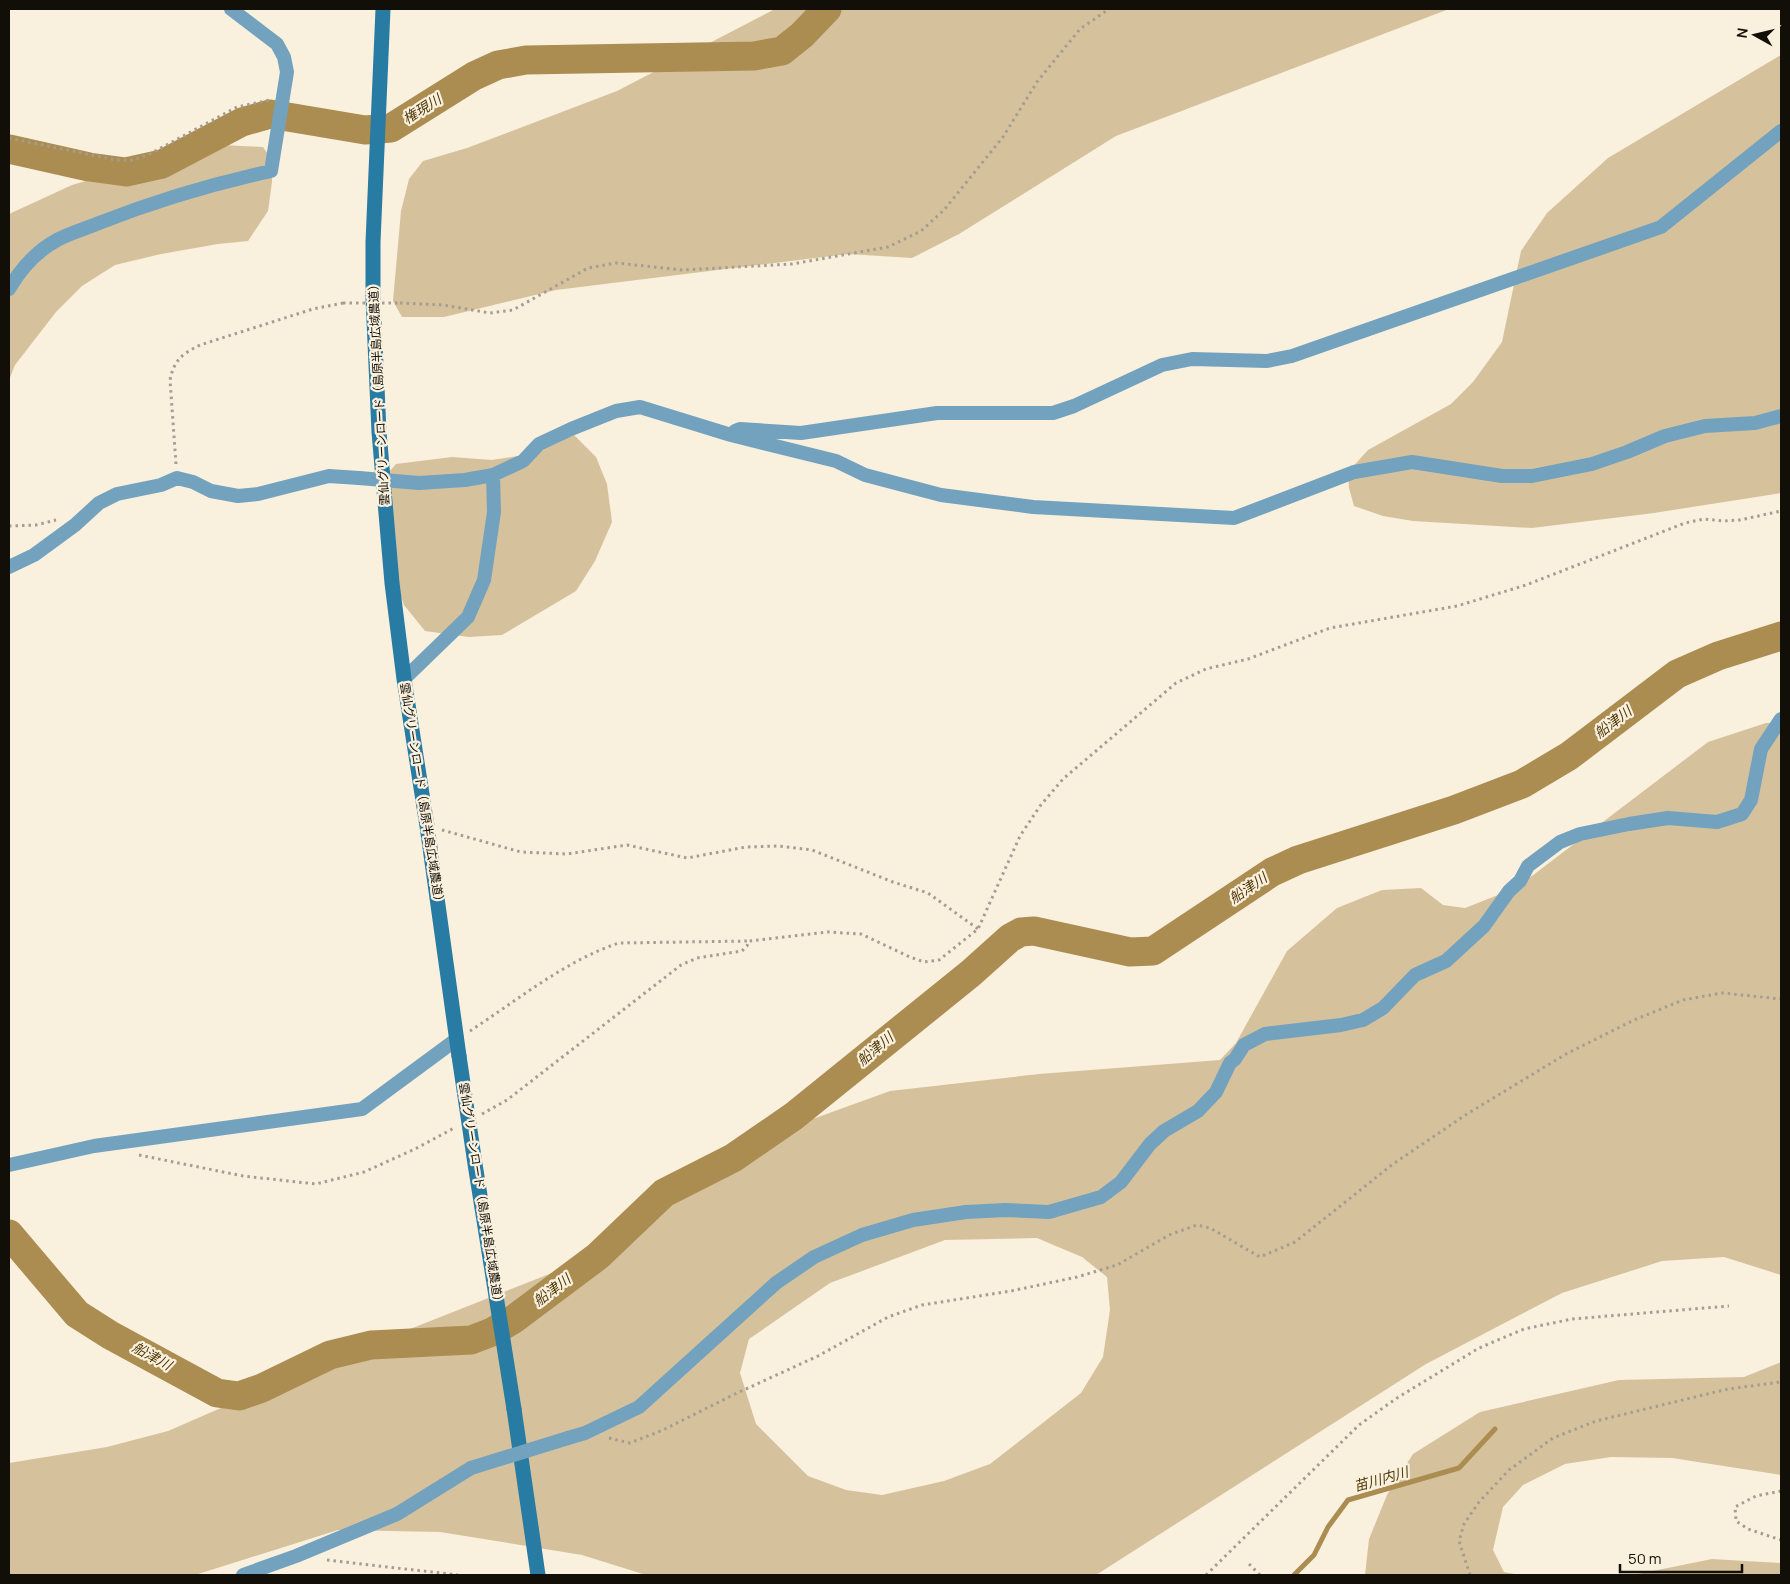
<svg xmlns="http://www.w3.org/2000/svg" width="1790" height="1584" viewBox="0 0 1790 1584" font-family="Manrope,'Noto Sans JP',sans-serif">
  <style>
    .green { fill: #d5c29d; fill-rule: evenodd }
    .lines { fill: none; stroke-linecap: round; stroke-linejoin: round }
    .stream { stroke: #ab8d51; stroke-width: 5 }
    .river { stroke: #ab8d51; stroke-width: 29 }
    .path { stroke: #a59d8f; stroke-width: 3; stroke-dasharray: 2.5 4; stroke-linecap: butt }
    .street { stroke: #72a2be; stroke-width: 14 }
    .secondary { stroke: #287ba3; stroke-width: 15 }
    .path-bridge { stroke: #a59d8f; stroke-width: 3; stroke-dasharray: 2.5 4; stroke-linecap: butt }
    .street-bridge { stroke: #72a2be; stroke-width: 14 }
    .secondary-bridge { stroke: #287ba3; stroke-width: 15 }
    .labels { text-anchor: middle; stroke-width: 4.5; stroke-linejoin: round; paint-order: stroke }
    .street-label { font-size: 12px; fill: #120e08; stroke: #faf0de }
    .water-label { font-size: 14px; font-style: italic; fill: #503a08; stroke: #faf0de }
  </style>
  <rect width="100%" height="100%" fill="#faf0de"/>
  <path class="green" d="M775 9H1449L1116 136 959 234 912 258 848 254 556 290 444 317H402L393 301 401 211 409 179 423 161 467 148 617 91Z
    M1781 55V493L1654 513 1532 528 1413 521 1383 516 1354 506 1349 488 1348 472 1368 450 1451 404 1473 382 1502 342 1521 251 1547 213 1608 158Z
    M223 145 263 147 272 160V182L268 211 248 241 218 244 161 254 115 265 82 286 56 312 15 365 9 380V214L72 185 165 158Z
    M574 435 596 457 607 484 612 522 595 561 576 591 502 635 469 637 425 631 404 605 391 570 382 480 396 464 452 457 492 460 518 456Z
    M1766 723H1781V1275L1724 1257 1662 1261 1562 1293 1426 1364 1096 1575H646L582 1555 440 1532 338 1530 195 1575H9V1463L107 1447 168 1431 329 1361 562 1269 742 1163 810 1120 890 1091 1039 1074 1220 1060 1236 1043 1287 951 1337 908 1382 890 1421 888 1443 905 1465 908 1516 888 1708 742ZM1037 1238 1082 1257 1107 1277 1110 1310 1103 1357 1081 1393 990 1464 944 1481 882 1495 846 1490 808 1476 756 1424 740 1373 749 1339 830 1283 945 1240Z
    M1781 1362V1475L1672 1458 1611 1457 1565 1464 1523 1485 1503 1507 1493 1550 1504 1572 1520 1575H1365L1369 1539 1387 1495 1413 1454 1480 1412 1619 1380 1744 1377Z
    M1712 1559 1781 1563V1575H1633Z"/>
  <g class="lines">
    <path class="stream" d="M1294 1575 1314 1555 1328 1527 1348 1500 1459 1468 1495 1429"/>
    <path class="river" d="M9 149 89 167 126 172 162 164 242 122 270 114 365 130 391 128 474 76 498 65 526 60 754 56 782 51 802 35 827 9
      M9 1234 77 1314 110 1335 217 1393 239 1396 262 1388 330 1355 371 1345 471 1340 492 1332 514 1319 598 1256 664 1193 733 1158 794 1116 971 973 1010 938 1021 932 1034 931 1130 952 1153 951 1272 872 1298 860 1454 810 1522 784 1569 756 1677 674 1718 656 1781 636"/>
    <path class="path" d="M9 138 116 160H132L148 155 237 107 270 100
      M400 303 443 305 490 313 513 310 588 268 616 263 683 270 792 264 888 247 921 231 944 210 1003 137 1037 82 1058 56 1080 29 1109 9
      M176 464 170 380C174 360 182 354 200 345L313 309 343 303
      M9 526 36 525 56 520
      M442 830 521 852 567 854 627 845 687 858 746 847 778 846 812 850 893 882 928 893 978 929
      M470 1031C516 1001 568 959 619 943L749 941
      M482 1114 507 1100 681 965 697 958 742 951 747 946 749 941 828 932 861 934 910 957 924 962 939 960 978 929 1020 836 1040 806 1063 779 1176 683 1206 669 1248 659 1330 628 1457 606 1526 585 1685 523 1704 519 1723 521 1740 520 1781 511
      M139 1155 243 1176 316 1184 364 1172 415 1149 456 1127
      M609 1438 630 1443 663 1430 735 1394 818 1356 888 1317 922 1305 1011 1291 1077 1277 1117 1265 1169 1235 1197 1225 1210 1228 1260 1257 1295 1242 1393 1164 1467 1114 1566 1054 1634 1020 1683 1000 1722 993 1781 999
      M1781 1491 1756 1496 1735 1507 1736 1521 1748 1529 1781 1540
      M327 1560 458 1575
      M1249 1564 1260 1575
      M1206 1575 1359 1425 1397 1398 1479 1348 1524 1329 1572 1319 1729 1306
      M1470 1575 1459 1541 1464 1524 1479 1502 1509 1470 1553 1438 1596 1421 1728 1389 1781 1382"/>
    <path class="street" d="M9 289C20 270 37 251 57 240 70 233 85 229 99 223 155 201 212 184 271 171L287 72 284 57 277 44 231 9
      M735 431 740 429 801 433 937 413H1053L1074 406 1162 365 1192 359 1267 361 1292 356 1661 227 1781 131
      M419 483 465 480 493 475 523 461 539 444 571 429 616 411 640 407 731 435 836 461 865 475 941 495 1033 507 1234 518 1354 472 1412 462 1502 476H1532L1592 464 1627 452 1665 436 1705 426 1755 423 1781 416
      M9 567 34 555 75 525 99 503 117 494 161 485 177 478 193 482 211 491 238 496 258 494 329 476 359 478
      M404 679 468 617 484 580 494 512 493 475
      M9 1165 94 1146 362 1109 457 1039
      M568 1438 585 1433 639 1407 776 1283 814 1257 862 1235 913 1220 966 1212 1005 1210 1049 1212 1101 1197 1121 1182 1150 1144 1164 1131 1198 1111 1216 1092 1230 1063 1235 1059 1244 1045 1265 1034 1341 1025 1363 1020 1383 1008 1415 975 1446 961 1484 926 1509 891 1520 881 1528 866 1560 842 1580 834 1629 824 1668 818 1717 822 1742 814 1751 800 1761 749 1781 719
      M243 1575 296 1556 397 1514 471 1468"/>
    <path class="secondary" d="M383 9 373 242V298L379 432 392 583 404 679 427 826 459 1056
      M514 1409 538 1575"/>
    <path class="path-bridge" d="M343 303H400"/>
    <path class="street-bridge" d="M359 478 419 483
      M471 1468 568 1438"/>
    <path class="secondary-bridge" d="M459 1056 475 1164 514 1409"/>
  </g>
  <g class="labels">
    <g class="street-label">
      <text transform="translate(379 392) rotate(-93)" y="4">雲仙グリーンロード（島原半島広域農道）</text>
      <text transform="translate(422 795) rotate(81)" y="4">雲仙グリーンロード（島原半島広域農道）</text>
      <text transform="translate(481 1195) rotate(81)" y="4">雲仙グリーンロード（島原半島広域農道）</text>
    </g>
    <g class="water-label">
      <text transform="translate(422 109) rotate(-32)" y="5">権現川</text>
      <text transform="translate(1613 722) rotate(-37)" y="5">船津川</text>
      <text transform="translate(1248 888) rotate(-34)" y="5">船津川</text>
      <text transform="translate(875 1049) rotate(-40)" y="5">船津川</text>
      <text transform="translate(552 1290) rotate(-37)" y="5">船津川</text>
      <text transform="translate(152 1356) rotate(29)" y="5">船津川</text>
      <text transform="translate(1381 1479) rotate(-16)" y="5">苗川内川</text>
    </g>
  </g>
  <rect width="1790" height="1584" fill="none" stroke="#120e08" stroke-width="20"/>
  <g transform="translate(1755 35) rotate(278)" stroke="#faf0de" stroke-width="4" paint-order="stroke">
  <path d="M0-4L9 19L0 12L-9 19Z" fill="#120e08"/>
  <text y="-8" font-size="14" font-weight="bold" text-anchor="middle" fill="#120e08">N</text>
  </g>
  <path d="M1620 1564v8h122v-8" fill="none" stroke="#120e08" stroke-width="2.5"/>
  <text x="1628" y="1564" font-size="15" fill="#120e08" stroke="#faf0de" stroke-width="4" paint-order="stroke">50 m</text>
</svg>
